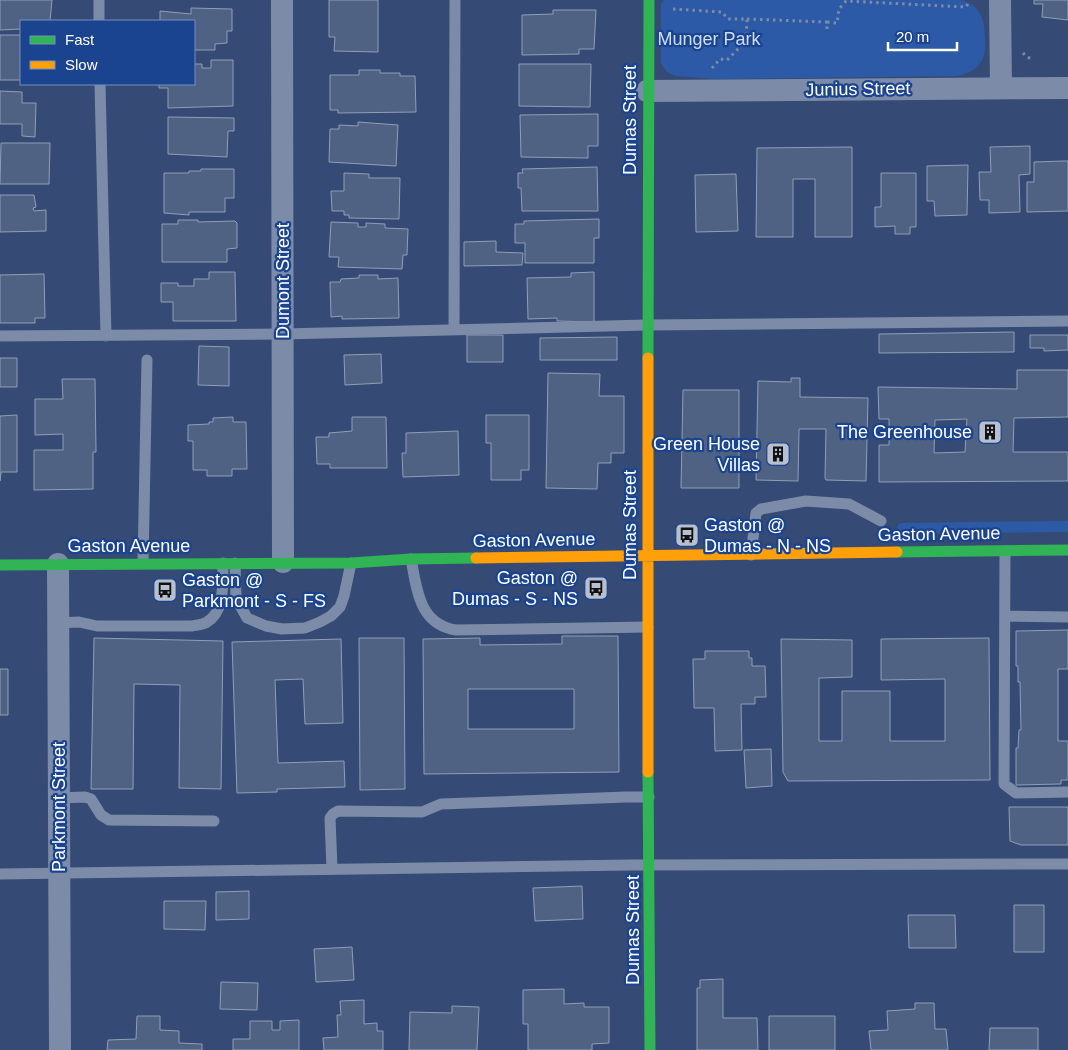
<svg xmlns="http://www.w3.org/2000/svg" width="1068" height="1050" viewBox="0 0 1068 1050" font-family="Arial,sans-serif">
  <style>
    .green { fill: #2d5aa6 }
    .building { fill: #4f6283; stroke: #919eb6; fill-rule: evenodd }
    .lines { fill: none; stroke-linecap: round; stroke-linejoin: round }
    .path { stroke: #7c8ca8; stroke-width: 3; stroke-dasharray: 2.5 4; stroke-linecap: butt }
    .lane { stroke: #7c8ca8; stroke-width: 11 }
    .street { stroke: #7c8ca8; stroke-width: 22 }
    .fast { stroke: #30b455; stroke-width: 11 }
    .slow { stroke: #ff9f0a; stroke-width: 11 }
    .labels { text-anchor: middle; stroke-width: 4.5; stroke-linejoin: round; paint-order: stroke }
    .park-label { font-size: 18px; fill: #cedefa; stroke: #1a4390 }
    .street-label { font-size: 18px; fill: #fff; stroke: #1a4390 }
    .poi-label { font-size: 18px; fill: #fff; stroke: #1a4390; text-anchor: end }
  </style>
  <rect width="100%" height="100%" fill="#354b75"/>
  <path class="green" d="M664 0H962C981 7 984 18 985 37 987 60 979 72 956 76L715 79 676 76 667 72 661 63V4Z
    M1068 521V532L900 534 897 528 899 524 903 523Z"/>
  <path class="building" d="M0 0H52L50 21H21V29L0 30Z
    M329 0H378V52L334 51 335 37H329Z
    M1034 0H1068V20L1042 17 1043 4H1034Z
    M191 8 232 9V31H227V43L215 44V50H194V21H160V11L191 14Z
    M553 10H596L594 49H579V54L522 55V15L553 14Z
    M0 35H21V80H0Z
    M211 60H233V106L168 108V88H159V84H194V64H202V68H211Z
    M519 64H591L590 107 519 106Z
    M359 70H380V73H400V76H415L416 112 338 113V110H330V75H359Z
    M0 91 22 92V103H36L35 137 22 136V124H0Z
    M598 114V146H588V158L521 157 520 115Z
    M168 117 234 118V131H228L227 157 168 154Z
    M358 122 398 125 396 166 329 162 330 129H339V125L358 126Z
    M1 143H50L49 184H0Z
    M1030 146V174L1019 175 1020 212 989 213V200H980L979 172H991L990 147Z
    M852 147V237H815V179H793V237H756L757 148Z
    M1063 161H1068V211L1027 212V182H1034V162Z
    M968 165 967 215 935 216 934 201H927V166Z
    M597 167 598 211H522L521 188H518V173H523L522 169Z
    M201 169H234V198H225V212H189V215L164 213V173H189V171H201Z
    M344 173 369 174V178H400L399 219 349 218V215H344V211H332L331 191H344Z
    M881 173H916V227H910V234H895V226L875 227V207H881Z
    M736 174 738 231 696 232 695 175Z
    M0 195H34L36 207 33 208 34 211 46 210V231L0 232Z
    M599 219V238H594V263H525V243H515V224H524V221Z
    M178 220H198V222L235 221 237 223V248L227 249V262H162V224H178Z
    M331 222 358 223V227H366V223L385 224V228L408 229 407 255H403L402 269 338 267 339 257H329Z
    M496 241V252L523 253 522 265 464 266V242Z
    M209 272H235L236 321H173V302H161V283H178V286H194V279H209Z
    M594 272V322L557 321V318L528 319 527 278 571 277V273Z
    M44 274 45 318H35V323H0V275Z
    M359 275H378V279L398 278 399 318 342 319V316L331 317 330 282H340L341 279 359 278Z
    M1014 332V352L879 353V334Z
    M467 335H503V362H467Z
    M1030 335H1068V350L1044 351V348H1030Z
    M617 337V360H540V338Z
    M199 346 229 347V386L198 385Z
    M381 354 382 383 345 385 344 355Z
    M0 358H17V387H0Z
    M1017 370H1068V417L1014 418 1013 452H1068V481L879 482V445H889V419H879L878 387 1017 389ZM967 419 965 452 934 453 935 420Z
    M548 373 600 374 599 396H624V453H611V463H598L597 489 546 488Z
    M791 378H800V397L868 398 866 481 826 480 825 478 826 429H799L798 481 756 480 758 381 791 382Z
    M62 379H95L96 452H93V489L34 490V450H63V434L35 435V399H63Z
    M683 390H739V488H681Z
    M17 415V472H1L0 481V416Z
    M486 415H529V470H521V480H491V443H486Z
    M233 417V422H246L247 469H232V476H207V470H193V441H188V425L209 424V422H213V418Z
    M352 417H386L387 468H330V464H317L316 437H329V433L352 431Z
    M458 431 459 475 403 477 402 453H406V433Z
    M1068 630V669H1058V741H1068V780H1061V784L1016 785V748H1018L1019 730H1021L1020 682H1018V666H1016V631Z
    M562 636H618L619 772 424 774 423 639 480 638V645L562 644ZM468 689H574V729H468Z
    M94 638 223 641 221 789 179 788 180 685 134 684 133 789H91Z
    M359 638H404L405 789 360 790Z
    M989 638 990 780 788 781 783 772 781 639 852 640V677L819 678V741H842V691H890V741H945V679L881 680V639Z
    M341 639 343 723 305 724 303 679 275 680 278 763 344 761 345 787 277 789V792L237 793 232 642Z
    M705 651H749V658H752V666H765L766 697H755V704H741L742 750 715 751 714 708H694L693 659H705Z
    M0 669H8V715H0Z
    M771 749 772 786 746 788 744 750Z
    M1009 807H1068V845H1021L1010 841Z
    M582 886 583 919 535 921 533 888Z
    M249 891V919L216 920V892Z
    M164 901H206L205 930 164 929Z
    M1014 905H1044V952H1014Z
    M908 915H955L956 948H909Z
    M352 947 354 980 316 982 314 949Z
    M723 979V1018H757L758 1050H697V988H700V980Z
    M221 982 258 983 257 1010 220 1009Z
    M564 989V1004L584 1003V1007H609V1043L592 1044V1050H528V1024H523V990Z
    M364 1000V1024L377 1023V1031H383V1050H324L323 1038 338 1037 337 1015H341L340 1001Z
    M915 1003H934L935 1029H946L948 1050H871L869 1031 888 1030 887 1011 915 1009Z
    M452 1006 479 1007 477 1050H409L410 1012 452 1013Z
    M137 1016H160V1030L179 1031V1043L202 1044V1050H107L108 1040 136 1039Z
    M769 1016H835V1050H769Z
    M299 1020V1050H233V1039H250V1021H272V1030H280V1021Z
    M990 1028H1038V1050H989Z"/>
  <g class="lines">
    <path class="path" d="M673 9 722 12 728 19H747L746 41 727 60 720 59 712 68
      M747 19 827 22V31
      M827 22 837 23 839 9 846 1 966 7 969 2
      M746 41 759 42
      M1023 53 1027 57 1032 59"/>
    <path class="lane" d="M99 0V21
      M100 84 106 336
      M454 329 455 0
      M0 336 283 334 647 325 1068 321
      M1005 551 1004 784 1016 793 1068 792
      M751 555 756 513 761 509 806 501 849 504 881 521
      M411 559C417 590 419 624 456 630L648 627
      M143 563 147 360
      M235 563 236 598 247 618 266 626 282 629 305 628 320 622 331 616 340 607 344 596 351 563
      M1005 616 1068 617
      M58 623 79 622 97 626H192C196 625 203 625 207 622 226 611 222 582 223 563
      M58 798 85 797 91 799 101 815 109 820 214 821
      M332 869 330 818 333 814 338 811 422 812 441 804 626 797H649
      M0 874 631 865 1068 864"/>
    <path class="street" d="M282 0 283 562
      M1000 0 1001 87
      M647 91 1068 88
      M58 564 60 1050"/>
    <path class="fast" d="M648 358 649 0
      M897 552 1068 550
      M0 565 351 563 411 559 476 558
      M648 772 650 1050"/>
    <path class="slow" d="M648 358V772
      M476 558 897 552"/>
  </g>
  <defs>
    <g id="building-square" transform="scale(1.25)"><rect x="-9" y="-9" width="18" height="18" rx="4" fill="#b8c0cf" stroke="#1a4390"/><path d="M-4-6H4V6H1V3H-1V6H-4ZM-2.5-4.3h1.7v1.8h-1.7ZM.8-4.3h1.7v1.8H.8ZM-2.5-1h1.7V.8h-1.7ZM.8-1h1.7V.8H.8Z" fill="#111"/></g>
    <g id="bus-square" transform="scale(1.25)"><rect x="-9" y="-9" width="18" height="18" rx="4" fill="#b8c0cf" stroke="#1a4390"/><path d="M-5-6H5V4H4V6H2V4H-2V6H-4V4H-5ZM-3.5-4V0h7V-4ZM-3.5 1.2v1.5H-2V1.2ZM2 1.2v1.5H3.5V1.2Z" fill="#111"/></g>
  </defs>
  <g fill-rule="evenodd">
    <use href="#building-square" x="990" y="432"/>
    <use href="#building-square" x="778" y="454"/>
    <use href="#bus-square" x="687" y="535"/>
    <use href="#bus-square" x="596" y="588"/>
    <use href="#bus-square" x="165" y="590"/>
  </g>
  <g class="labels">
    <g class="park-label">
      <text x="709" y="45">Munger Park</text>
    </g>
    <g class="street-label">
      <text transform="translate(858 89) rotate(-1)" y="6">Junius Street</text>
      <text transform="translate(630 120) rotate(-90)" y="6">Dumas Street</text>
      <text transform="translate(283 281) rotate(-90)" y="6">Dumont Street</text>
      <text transform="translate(630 525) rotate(-90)" y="6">Dumas Street</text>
      <text transform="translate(939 534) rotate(-1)" y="6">Gaston Avenue</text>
      <text transform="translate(534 540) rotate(-1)" y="6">Gaston Avenue</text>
      <text x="129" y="552">Gaston Avenue</text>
      <text transform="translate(59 807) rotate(-90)" y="6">Parkmont Street</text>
      <text transform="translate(633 930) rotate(-90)" y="6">Dumas Street</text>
    </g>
    <g class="poi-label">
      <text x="972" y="438">The Greenhouse</text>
      <text x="760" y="450">Green House<tspan x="760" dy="21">Villas</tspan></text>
      <text x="704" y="531" text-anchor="start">Gaston @<tspan x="704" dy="21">Dumas - N - NS</tspan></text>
      <text x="578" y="584">Gaston @<tspan x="578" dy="21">Dumas - S - NS</tspan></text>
      <text x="182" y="586" text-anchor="start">Gaston @<tspan x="182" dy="21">Parkmont - S - FS</tspan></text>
    </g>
  </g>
  <rect x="20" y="20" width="175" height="65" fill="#1a4390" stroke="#768ebc"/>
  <rect x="30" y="36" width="25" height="8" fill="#30b455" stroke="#768ebc"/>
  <text x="65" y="45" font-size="15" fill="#ffffff">Fast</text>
  <rect x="30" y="61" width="25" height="8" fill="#ff9f0a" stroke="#768ebc"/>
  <text x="65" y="70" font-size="15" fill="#ffffff">Slow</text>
  <path d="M888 42v8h69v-8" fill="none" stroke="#ffffff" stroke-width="2.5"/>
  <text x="896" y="42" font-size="15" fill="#ffffff" stroke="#1a4390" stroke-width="4" paint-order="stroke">20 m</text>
</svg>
